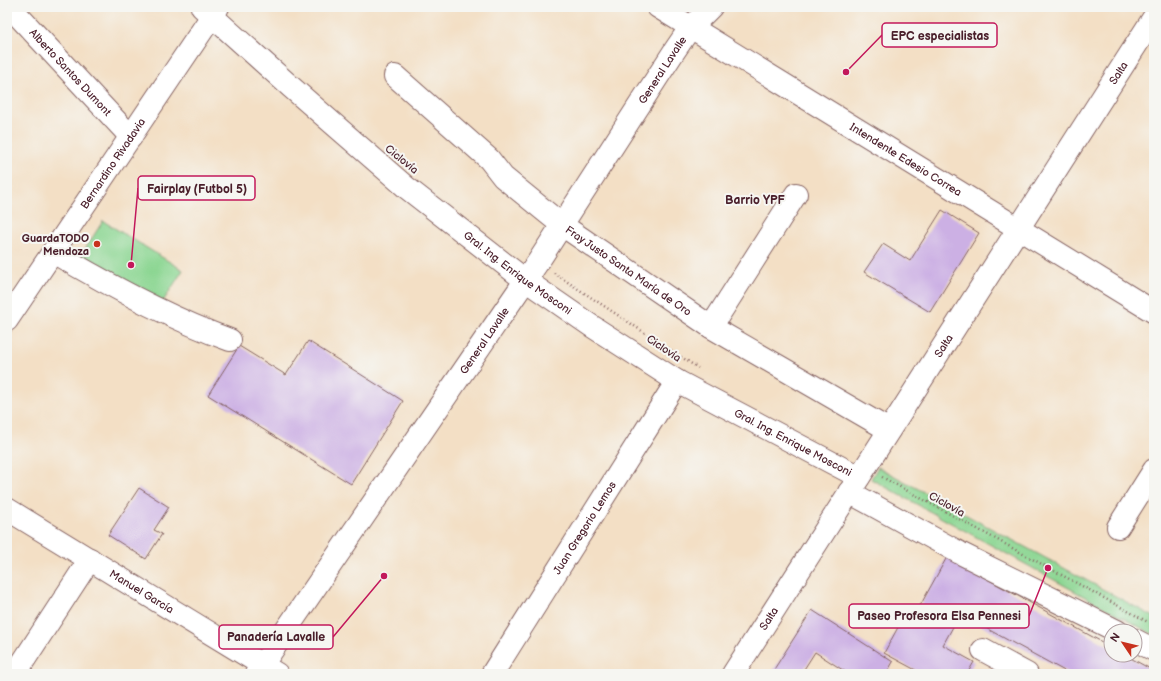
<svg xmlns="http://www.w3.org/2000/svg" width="1161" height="681" viewBox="0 0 1161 681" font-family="'Balsamiq Sans',sans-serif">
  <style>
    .green { fill: #8bd692; stroke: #6a7a5e }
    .building { fill: #ccb0e4 }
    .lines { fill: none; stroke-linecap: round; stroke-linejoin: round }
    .minor-casing { stroke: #856261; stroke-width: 24 }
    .major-casing { stroke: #856261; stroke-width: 24 }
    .path { stroke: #856261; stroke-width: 2.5; stroke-dasharray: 1 3; stroke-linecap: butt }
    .minor { stroke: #fff; stroke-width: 22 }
    .major { stroke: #fff; stroke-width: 22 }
    .poi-dot { fill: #c8321e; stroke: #f6f6f2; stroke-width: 1.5 }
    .labels { text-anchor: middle; stroke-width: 4; stroke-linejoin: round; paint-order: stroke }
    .street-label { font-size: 11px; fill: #4a1f2b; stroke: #f6f6f2 }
    .poi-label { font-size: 11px; font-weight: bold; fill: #4a1f2b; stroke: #f6f6f2; text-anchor: end }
    .neighbourhood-label { font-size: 12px; font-weight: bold; fill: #4a1f2b; stroke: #f6f6f2 }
    .leader { fill: none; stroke: #c2185b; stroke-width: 1.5 }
    .callout-dot { fill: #c2185b; stroke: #f6f6f2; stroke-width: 1.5 }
    .callout { fill: #f6f6f2; stroke: #c2185b; stroke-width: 1.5 }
    .callout-label { font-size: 12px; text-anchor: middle; font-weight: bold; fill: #4a1f2b }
  </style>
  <rect width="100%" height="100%" fill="#f6f6f2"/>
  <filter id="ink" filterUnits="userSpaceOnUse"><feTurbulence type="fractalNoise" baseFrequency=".025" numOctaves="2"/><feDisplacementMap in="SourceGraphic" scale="8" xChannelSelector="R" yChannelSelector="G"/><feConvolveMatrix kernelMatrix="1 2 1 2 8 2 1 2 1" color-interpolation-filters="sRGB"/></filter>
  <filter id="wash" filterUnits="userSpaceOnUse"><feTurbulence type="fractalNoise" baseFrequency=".012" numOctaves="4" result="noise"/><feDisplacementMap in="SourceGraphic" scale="16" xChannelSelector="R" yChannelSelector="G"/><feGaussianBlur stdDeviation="0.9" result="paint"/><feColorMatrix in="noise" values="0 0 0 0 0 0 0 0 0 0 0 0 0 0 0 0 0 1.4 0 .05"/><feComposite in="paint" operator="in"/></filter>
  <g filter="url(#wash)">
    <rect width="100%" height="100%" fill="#f3dfc5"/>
    <path class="green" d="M103 221 183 270 159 308 78 260Z
      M878 467 1154 617V635L871 479Z"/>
    <g id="blocks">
      <path class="building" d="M942 210 979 233 930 312 864 272 883 244 910 261Z
        M308 341 403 401 351 484 208 395 239 346 286 375Z
        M139 488 169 507 154 530 162 534 146 559 108 535Z
        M947 557 1111 647V655H1125L1154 671V674H1070L960 614 943 645 974 662 967 674H923L884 653 902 620 910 624Z
        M812 610 893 662 886 674H849L815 652 801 674H771Z"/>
    </g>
  </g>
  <g filter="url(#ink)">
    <use href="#blocks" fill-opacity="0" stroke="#856261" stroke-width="1"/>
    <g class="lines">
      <g class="minor-casing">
        <g id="minor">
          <path id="s1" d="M10 7 131 137"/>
          <path id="s2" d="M202 7 291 87 407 188 525 280 590 325 677 381 859 477"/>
          <path id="s3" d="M658 7 1154 312"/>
          <path id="s4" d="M395 76 489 159 503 177 562 225 711 327 889 430"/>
          <path d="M53 252C110 286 169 318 230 340"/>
          <path d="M711 327 796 194"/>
          <path d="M849 492 960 553 1117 631"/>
          <path id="s5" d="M7 509 277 674"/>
          <path d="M1118 527 1154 470"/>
          <path d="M1135 640 1154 650"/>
          <path d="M983 650 1027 674"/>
          <path d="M15 674 90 559"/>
          <path id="s6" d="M256 674 538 262 675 50 690 28 711 7"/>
          <path id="s7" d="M492 674 677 381"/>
          <path id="s8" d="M733 674 1154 17"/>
        </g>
      </g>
      <g class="major-casing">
        <g id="major">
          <path id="s9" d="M7 320 218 7"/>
        </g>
      </g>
      <path class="path" d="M554 273 698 368
        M882 477 1148 622"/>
      <use href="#minor" class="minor"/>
      <use href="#major" class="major"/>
    </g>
  </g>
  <circle class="poi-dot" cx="97" cy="244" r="4"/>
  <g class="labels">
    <g class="street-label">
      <text dy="4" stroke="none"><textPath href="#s6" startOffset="728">General Lavalle</textPath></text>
      <text dy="4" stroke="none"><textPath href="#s1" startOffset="89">Alberto Santos Dumont</textPath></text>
      <text dy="4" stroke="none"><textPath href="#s8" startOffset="714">Salta</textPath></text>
      <text transform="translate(402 159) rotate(39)" y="4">Ciclovía</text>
      <text dy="4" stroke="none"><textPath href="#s3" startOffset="291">Intendente Edesio Correa</textPath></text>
      <text dy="4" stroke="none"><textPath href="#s9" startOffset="189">Bernardino Rivadavia</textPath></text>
      <text dy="4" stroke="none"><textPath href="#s4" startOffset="305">Fray Justo Santa María de Oro</textPath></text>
      <text dy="4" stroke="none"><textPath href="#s2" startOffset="413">Gral. Ing. Enrique Mosconi</textPath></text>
      <text dy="4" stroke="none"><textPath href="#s6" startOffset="404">General Lavalle</textPath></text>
      <text dy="4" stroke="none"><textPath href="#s8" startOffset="390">Salta</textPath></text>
      <text transform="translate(664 348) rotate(34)" y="4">Ciclovía</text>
      <text dy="4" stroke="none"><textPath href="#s2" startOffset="737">Gral. Ing. Enrique Mosconi</textPath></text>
      <text transform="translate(947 504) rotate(29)" y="4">Ciclovía</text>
      <text dy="4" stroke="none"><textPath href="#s7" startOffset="173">Juan Gregorio Lemos</textPath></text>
      <text dy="4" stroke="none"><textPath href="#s5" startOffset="158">Manuel García</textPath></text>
      <text dy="4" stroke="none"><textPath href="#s8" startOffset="66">Salta</textPath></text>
    </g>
    <g class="poi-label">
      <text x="89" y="242">GuardaTODO<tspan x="89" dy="13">Mendoza</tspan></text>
    </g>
    <g class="neighbourhood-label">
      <text x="755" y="204">Barrio YPF</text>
    </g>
  </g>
  <path class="leader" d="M846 72L882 35M131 265L138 188M1048 568L1029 616M384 576L333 637"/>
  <g class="callout-dot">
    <circle cx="846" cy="72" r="4"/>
    <circle cx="131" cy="265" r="4"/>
    <circle cx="1048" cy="568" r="4"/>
    <circle cx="384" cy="576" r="4"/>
  </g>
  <g class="callout">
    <rect x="882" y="23" width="115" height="24" rx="4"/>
    <rect x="138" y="176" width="117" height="24" rx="4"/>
    <rect x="849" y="604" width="180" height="24" rx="4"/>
    <rect x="219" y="625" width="114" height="24" rx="4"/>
  </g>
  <g class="callout-label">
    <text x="940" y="40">EPC especialistas</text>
    <text x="197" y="193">Fairplay (Futbol 5)</text>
    <text x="939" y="620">Paseo Profesora Elsa Pennesi</text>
    <text x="276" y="641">Panadería Lavalle</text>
  </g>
  <rect width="1161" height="681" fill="none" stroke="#f6f6f2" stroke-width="24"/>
  <g transform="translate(1123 643) rotate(305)"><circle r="19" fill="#f6f6f2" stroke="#b1a0a2"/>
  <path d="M0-3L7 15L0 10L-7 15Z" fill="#c8321e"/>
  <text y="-6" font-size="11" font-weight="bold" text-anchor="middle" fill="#4a1f2b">N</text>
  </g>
</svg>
